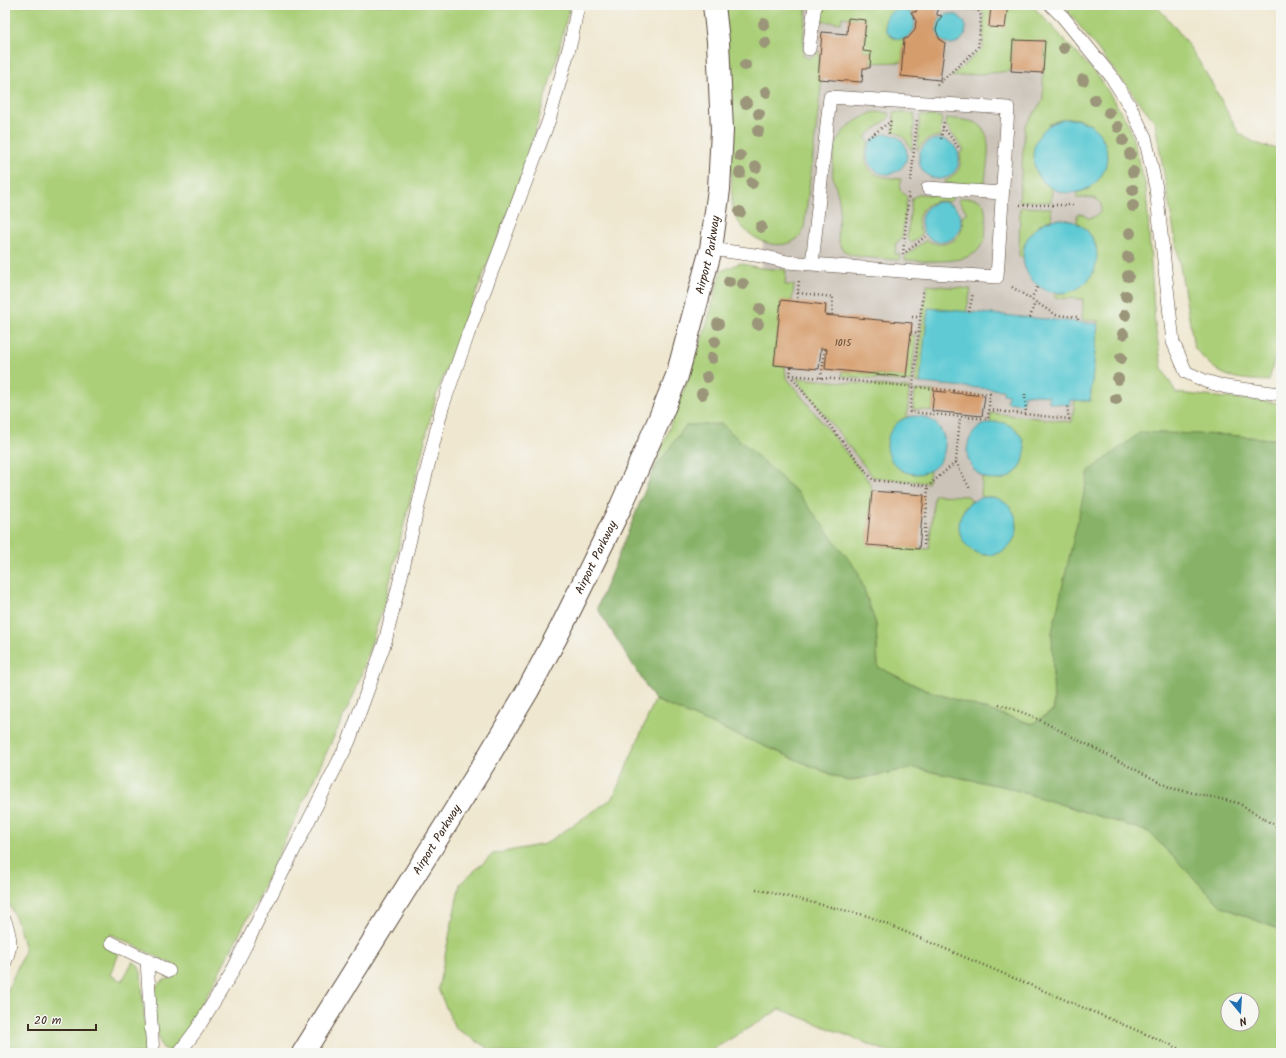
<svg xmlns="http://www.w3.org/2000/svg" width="1286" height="1058" viewBox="0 0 1286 1058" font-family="Kalam,sans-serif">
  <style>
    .industrial { fill: #cbc3b8 }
    .green { fill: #aacf78; stroke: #727c4b; fill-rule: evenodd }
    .forest { fill: #87b268; stroke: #616e43 }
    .water { fill: #5ecad4; stroke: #4c7a79 }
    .building { fill: #d59c6c }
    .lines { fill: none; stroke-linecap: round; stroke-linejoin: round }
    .lane-casing { stroke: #564639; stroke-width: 14 }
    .secondary-casing { stroke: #564639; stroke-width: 24 }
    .path { stroke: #564639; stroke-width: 2.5; stroke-dasharray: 1 3; stroke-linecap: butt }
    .lane { stroke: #fff; stroke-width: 13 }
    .secondary { stroke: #fff; stroke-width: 22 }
    .tree { fill: #9b967a }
    .labels { text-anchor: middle; stroke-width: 3; stroke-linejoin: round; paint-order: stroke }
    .number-label { font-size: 10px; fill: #624632 }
    .street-label { font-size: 12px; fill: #3b2a1e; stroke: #f6f6f2 }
  </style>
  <rect width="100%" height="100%" fill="#f6f6f2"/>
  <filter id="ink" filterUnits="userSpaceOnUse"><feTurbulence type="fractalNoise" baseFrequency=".025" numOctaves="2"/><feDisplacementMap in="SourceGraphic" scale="8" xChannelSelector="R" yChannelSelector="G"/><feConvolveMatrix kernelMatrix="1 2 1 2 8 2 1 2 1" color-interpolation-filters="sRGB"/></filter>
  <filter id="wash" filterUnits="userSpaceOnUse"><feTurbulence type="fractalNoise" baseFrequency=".012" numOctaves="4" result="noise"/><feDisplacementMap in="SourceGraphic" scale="16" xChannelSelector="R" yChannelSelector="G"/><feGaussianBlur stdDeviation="0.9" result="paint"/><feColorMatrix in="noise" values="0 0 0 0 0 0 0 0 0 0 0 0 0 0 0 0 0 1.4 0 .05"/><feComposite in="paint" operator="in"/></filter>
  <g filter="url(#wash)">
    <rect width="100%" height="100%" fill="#efe7cf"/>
    <path class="industrial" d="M787 5H1024L1112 142 1101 419 1036 537 858 572 743 442Z"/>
    <path class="green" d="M5 5H570L556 61 520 181 436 396 385 601 356 690 255 904 192 1023 174 1049 168 1051C166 1050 164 1049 163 1048 156 1040 151 996 156 987 159 981 166 979 172 978L178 967 111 934 107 947 119 954 110 975 122 981 133 961 138 965 141 972 147 1053H5V996L25 950 18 924 7 899 5 898Z
      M725 5H807L804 31 803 55 807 58 815 56 820 50 818 78 822 79 804 229C802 232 800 237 797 239 776 254 745 237 735 216 733 213 733 208 732 204Z
      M823 5H917L916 12H911L907 10 889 35 894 38 904 39 902 62 870 63 871 52 863 51 866 20 842 17 841 23 821 21Z
      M961 5H1032L1099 77 1129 125 1146 187 1155 325 1162 368 1176 393 1281 403V440L1227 435 1052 632 1054 710 1032 724 925 690 878 667 876 624 686 425 652 473 690 374 708 320 721 271 740 263 760 268 786 270 785 285H794L792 301H781L774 365 785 366 786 377 871 484 872 491 867 545 929 549 934 495 968 496 972 501 964 508 983 555H993L1001 552 1017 530 1016 521 1013 512 992 497H981L982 477C999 483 1012 479 1022 464L1017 430C1008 424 1001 422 990 423L991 413 1072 422 1075 400 1090 401 1098 321 1082 320 1083 299 1055 298V293H1067L1097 249C1093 237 1088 230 1077 222V214H1082L1088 218C1099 218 1107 205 1096 199 1090 196 1082 199 1076 198L1077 193 1088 189 1097 181 1103 138C1087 117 1073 114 1049 124L1042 181 1052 189 1051 202 1019 201 1025 126 1043 100V73L1045 42 1013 40 1011 71 951 77 983 48 984 14 980 7Z
      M1063 5H1155C1192 41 1214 88 1239 133 1250 141 1267 150 1281 147V334L1269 381C1255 380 1234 380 1222 373 1211 367 1202 357 1194 347L1155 122Z
      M874 112 890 113 889 118 865 137 869 142C862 154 865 170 878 175 885 178 894 178 901 179L900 190 907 197 902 238 896 243 895 254H900L899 260C889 259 852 258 845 252 833 241 840 222 840 208 839 197 836 188 833 178 832 173 833 168 833 163 834 134 848 123 874 112Z
      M894 112 915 114 912 151C907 141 904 135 893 131Z
      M920 115 942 117 940 136C929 137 923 142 917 151Z
      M946 118C955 119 966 120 974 122 995 129 987 164 985 180L983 184 978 186 944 183 945 181C957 175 963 167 960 153L964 150 945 124Z
      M920 194 955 197 949 202C929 196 910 215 922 234L912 243 907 238 912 198Z
      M961 198C968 198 976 197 982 202 987 206 986 230 985 238 984 242 979 250 975 253 960 264 923 261 905 260V256L926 240C946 251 966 239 962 216L967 212 958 200Z
      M1020 207 1051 208 1052 219 1040 224 1024 245 1023 258 1019 257Z
      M927 285 971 289 966 312 928 308 920 383 915 382Z
      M910 335 916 336 911 382 842 376V371L906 377Z
      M796 378 909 388 907 417 901 420 903 470C913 474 920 474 930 470L928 483 873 477Z
      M915 390 934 391 932 411 913 409Z
      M655 700 847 781 913 768 1006 787 1149 832 1222 907 1281 930V1053H891L780 1009 707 1053H507L491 1050 455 1028 438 989 460 884 493 854 545 844 613 798ZM1228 1000H1252V1024H1228Z"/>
    <path class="forest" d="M722 424 799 494 858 572 876 624 878 667 925 690 1032 724 1054 710 1052 632 1089 471 1141 432 1227 435 1281 440V930L1222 907 1149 832 1006 787 913 768 847 781 655 700 597 608 652 473 686 425Z"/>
    <path class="water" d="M885 24a15 15 0 1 1 30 0a15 15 0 1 1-30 0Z
      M936 29a15 15 0 1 1 30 0a15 15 0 1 1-30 0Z
      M1033 156a37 37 0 1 1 74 0a37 37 0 1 1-74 0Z
      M867 154a20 20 0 1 1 40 0a20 20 0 1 1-40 0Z
      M919 159a20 20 0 1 1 40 0a20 20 0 1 1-40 0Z
      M921 222a20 20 0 1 1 40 0a20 20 0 1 1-40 0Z
      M1023 256a37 37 0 1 1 74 0a37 37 0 1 1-74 0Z
      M928 308 1098 324 1090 401 1070 400V405L1049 403V396L1024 394 1023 404 1007 402 1008 395 1003 394V390L920 383Z
      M887 445a29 29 0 1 1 58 0a29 29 0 1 1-58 0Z
      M967 451a29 29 0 1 1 58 0a29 29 0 1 1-58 0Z
      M959 526a29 29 0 1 1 58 0a29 29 0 1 1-58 0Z"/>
    <g id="blocks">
      <path class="building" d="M917 5H938L937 15 942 16 939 20 936 30 940 40 945 43 940 80 901 76 904 39 908 38 915 30 916 21 911 12H916Z
        M991 5H1008L1005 28 989 27Z
        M848 18 866 20 863 51 871 52 870 68H863L862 82 818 79 822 32 847 34Z
        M1013 40 1045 41 1043 73 1011 71Z
        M781 300 826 305 825 315 912 323 906 377 825 369 827 349 821 348 819 369 774 365Z
        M934 391 985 396 982 416 932 411Z
        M872 491 924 495 919 549 867 545Z"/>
    </g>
  </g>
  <g filter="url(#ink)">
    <use href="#blocks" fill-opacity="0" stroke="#564639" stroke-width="1"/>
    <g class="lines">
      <g class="lane-casing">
        <path id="lane" d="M1051 5 1063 17 1111 76 1130 106 1145 137 1156 188 1173 342 1186 372 1205 381 1226 387 1281 394
          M809 49 815 5
          M928 188 1002 193
          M711 249 762 256 787 262 812 264 901 271 997 277 1008 108 830 97 812 264
          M5 921C11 938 12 945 5 962
          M112 943 169 971
          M147 961 153 1053
          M179 1053 197 1029 231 974 349 741 385 642 442 408 468 334 549 120 571 41 578 5"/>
      </g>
      <g class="secondary-casing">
        <g id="secondary">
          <path id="s1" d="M303 1053 482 767 528 690 560 630 621 506 659 420 677 376 711 249 719 189 722 130 718 41 714 5"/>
        </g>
      </g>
      <path class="path" d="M937 85 978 48 981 16 978 10 941 7
        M943 127 959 148
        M889 134 891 118
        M868 138 891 121
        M941 139 944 122
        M911 181 917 120
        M1020 205H1073
        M906 252 926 236
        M903 254 909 192
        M1012 287 1056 315 1078 317V322
        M798 293 833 297 832 316
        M1031 299 1038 286
        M797 302 799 280
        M969 312 973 293
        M912 317H920
        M1030 318 1035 302
        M911 332 919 333
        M791 367 790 375 873 480 928 486 956 462 960 417
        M790 375C857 381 923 388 990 394L988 419 910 412 923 291
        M821 378 825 349
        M1025 394 1026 414
        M989 410 1069 419 1067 405
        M956 462 970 489
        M924 545 928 486
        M999 704 1032 716 1171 788 1238 803 1281 829
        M756 889 868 916 1190 1053"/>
      <use href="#lane" class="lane"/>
      <use href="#secondary" class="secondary"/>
    </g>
    <g class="tree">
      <circle cx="764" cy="24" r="6"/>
      <circle cx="765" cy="43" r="6"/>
      <circle cx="1064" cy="48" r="6"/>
      <circle cx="745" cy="65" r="6"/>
      <circle cx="1083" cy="80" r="6"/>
      <circle cx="766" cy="92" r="6"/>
      <circle cx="1095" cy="100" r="6"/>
      <circle cx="746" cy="103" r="6"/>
      <circle cx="1109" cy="113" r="6"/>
      <circle cx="759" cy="114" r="6"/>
      <circle cx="1118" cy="127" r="6"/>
      <circle cx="758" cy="131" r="6"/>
      <circle cx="1123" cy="140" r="6"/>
      <circle cx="1130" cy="154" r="6"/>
      <circle cx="740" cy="156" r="6"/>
      <circle cx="756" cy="167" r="6"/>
      <circle cx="1133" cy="172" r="6"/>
      <circle cx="740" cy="173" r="6"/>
      <circle cx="752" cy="183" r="6"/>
      <circle cx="1133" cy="190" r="6"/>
      <circle cx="1133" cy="206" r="6"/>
      <circle cx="740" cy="212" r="6"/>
      <circle cx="761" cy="227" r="6"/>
      <circle cx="1130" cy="233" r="6"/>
      <circle cx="1128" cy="257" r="6"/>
      <circle cx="1128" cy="276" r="6"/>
      <circle cx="729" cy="282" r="6"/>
      <circle cx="743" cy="284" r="6"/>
      <circle cx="1126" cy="296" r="6"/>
      <circle cx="760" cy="309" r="6"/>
      <circle cx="1125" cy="315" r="6"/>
      <circle cx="718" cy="324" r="6"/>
      <circle cx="758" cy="324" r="6"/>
      <circle cx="1123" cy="334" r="6"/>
      <circle cx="715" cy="342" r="6"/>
      <circle cx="712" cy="358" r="6"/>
      <circle cx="1121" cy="358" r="6"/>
      <circle cx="707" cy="377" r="6"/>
      <circle cx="1118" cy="379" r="6"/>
      <circle cx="702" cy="394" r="6"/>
      <circle cx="1116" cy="399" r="6"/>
    </g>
  </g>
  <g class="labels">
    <g class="number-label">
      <text x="843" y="346">1015</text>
    </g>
    <g class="street-label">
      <text dy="4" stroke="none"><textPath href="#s1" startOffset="900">Airport Parkway</textPath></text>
      <text dy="4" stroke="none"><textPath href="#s1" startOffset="576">Airport Parkway</textPath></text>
      <text dy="4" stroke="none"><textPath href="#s1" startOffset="252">Airport Parkway</textPath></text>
    </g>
  </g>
  <rect width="1286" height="1058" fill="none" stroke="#f6f6f2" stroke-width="20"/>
  <g transform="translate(1240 1012) rotate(162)"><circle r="19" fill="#f6f6f2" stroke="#aba49d"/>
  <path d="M0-3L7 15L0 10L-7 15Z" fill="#1f6fb2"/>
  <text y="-6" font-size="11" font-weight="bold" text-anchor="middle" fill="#3b2a1e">N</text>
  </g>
  <path d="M28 1024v6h68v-6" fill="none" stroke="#3b2a1e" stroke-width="2"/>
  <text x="34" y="1024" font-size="12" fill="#3b2a1e" stroke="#f6f6f2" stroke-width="3" paint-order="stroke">20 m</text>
</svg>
